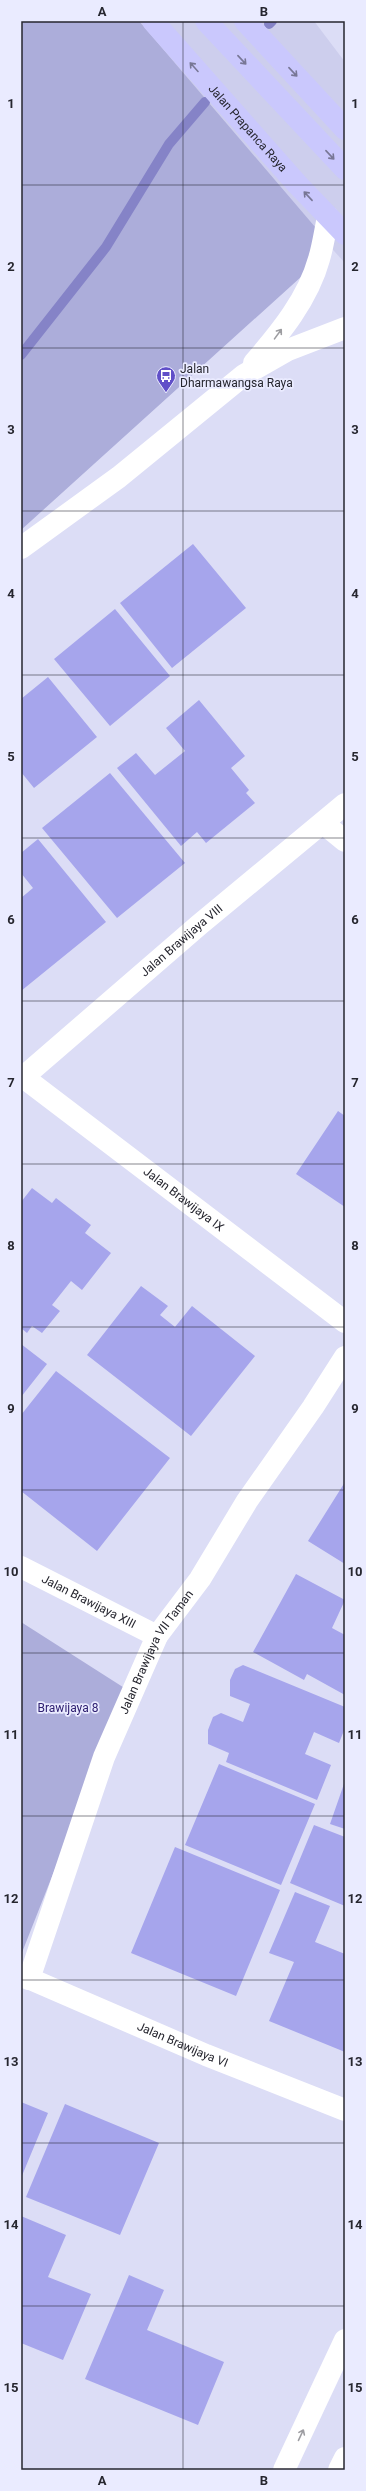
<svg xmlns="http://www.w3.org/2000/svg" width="366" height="2491" viewBox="0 0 366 2491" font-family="Roboto,sans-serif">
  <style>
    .built { fill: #cdceed }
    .green { fill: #acadda }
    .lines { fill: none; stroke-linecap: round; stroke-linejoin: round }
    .stream { stroke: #8583c7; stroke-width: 10 }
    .building { fill: #a6a5ec }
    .minor { stroke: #fff; stroke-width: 22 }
    .major { stroke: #cac8fd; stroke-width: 22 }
    .oneway { stroke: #787796 }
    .oneway2 { stroke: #9d9da1 }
    .grid { fill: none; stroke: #26262f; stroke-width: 1; stroke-opacity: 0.55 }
    .labels { text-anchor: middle; stroke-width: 3.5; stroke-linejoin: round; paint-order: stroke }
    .street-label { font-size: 12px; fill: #26262f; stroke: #eaebff }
    .poi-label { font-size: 12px; fill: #26262f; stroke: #eaebff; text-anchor: start }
    .park-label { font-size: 12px; fill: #2f2071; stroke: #eaebff }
    .neatline { fill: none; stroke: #26262f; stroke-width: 1.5 }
    .grid-label { font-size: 13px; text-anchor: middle; font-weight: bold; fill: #26262f }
  </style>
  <rect width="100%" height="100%" fill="#dcddf6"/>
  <path class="built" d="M124 21H314L345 62V263Z"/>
  <path class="green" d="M21 21H139L333 248 21 530Z
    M21 1622 126 1689 21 1955Z"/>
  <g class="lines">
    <path class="stream" d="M269 24 272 21
      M21 355 106 247 169 144 205 102"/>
  </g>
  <path class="building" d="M193 544 246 608 172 668 120 603Z
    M115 609 170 676 110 726 54 659Z
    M48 677 97 737 34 788 21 772V699Z
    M199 700 245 756 231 768 249 790 246 793 255 803 206 843 197 832 181 846 117 768 136 753 155 775 185 751 166 728Z
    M110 773 185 863 117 918 42 828Z
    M38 839 106 922 21 991V898L33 888 21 873V853Z
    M338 1111 345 1116V1207L296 1174Z
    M32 1188 52 1203 56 1198 91 1225 85 1233 111 1253 82 1290 71 1281 52 1305 60 1311 42 1333 32 1326 27 1333 21 1328V1202Z
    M141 1286 168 1306 160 1315 175 1327 192 1306 255 1356 191 1436 87 1355Z
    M21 1344 47 1364 21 1397Z
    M56 1371 170 1458 97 1551 21 1491V1415Z
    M345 1482V1564L308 1541Z
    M296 1574 345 1600 332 1628 345 1635V1695L307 1674 304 1680 253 1652Z
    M243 1665 345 1707V1728L339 1743 314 1732 305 1754 331 1765 317 1800 226 1762 229 1753 208 1744V1730L213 1717 221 1713 243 1722 250 1704 230 1696V1680L235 1669Z
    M219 1764 315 1804 281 1885 185 1845Z
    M345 1781V1829L330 1824Z
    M314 1825 345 1837V1906L290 1883Z
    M175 1847 280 1890 236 1996 131 1953Z
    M295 1892 330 1906 315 1942 345 1954V2052L269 2021 294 1962 269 1953Z
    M21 2102 48 2113 21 2178Z
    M65 2104 159 2143 120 2235 26 2197Z
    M21 2216 66 2235 48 2277 91 2294 63 2360 21 2343Z
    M129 2275 164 2290 147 2330 224 2362 198 2425 85 2379Z"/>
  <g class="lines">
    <g class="minor">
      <path d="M254 363C280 333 308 299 319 259 323 246 325 231 328 217"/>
      <path d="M21 548 119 477 244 375 288 350 345 328"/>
      <path d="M323 823 345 841"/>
      <path id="s1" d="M23 1077 345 1322"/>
      <path id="s2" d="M21 1079 199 925 345 804"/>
      <path id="s3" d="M21 1567 157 1636"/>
      <path id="s4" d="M21 1975 206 2055 345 2110"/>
      <path id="s5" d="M29 1979 104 1757 157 1636 200 1579 247 1501 313 1407 345 1357"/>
      <path d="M284 2470 345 2340"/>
      <path d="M339 2470 345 2458"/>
    </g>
    <g class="major">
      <path id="s6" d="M153 21 297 184 345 234"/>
      <path d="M206 21 345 169"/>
      <path d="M245 21 345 129"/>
    </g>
  </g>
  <defs><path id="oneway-shaft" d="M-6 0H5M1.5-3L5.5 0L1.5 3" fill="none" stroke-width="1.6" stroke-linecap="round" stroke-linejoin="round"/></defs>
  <g class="oneway">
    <use href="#oneway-shaft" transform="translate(242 60) rotate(47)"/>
    <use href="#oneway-shaft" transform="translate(194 67) rotate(-132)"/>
    <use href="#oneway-shaft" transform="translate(293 72) rotate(47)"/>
    <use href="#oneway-shaft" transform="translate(330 155) rotate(47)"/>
    <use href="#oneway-shaft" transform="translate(308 196) rotate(-133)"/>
  </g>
  <g class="oneway2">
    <use href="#oneway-shaft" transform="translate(278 334) rotate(-54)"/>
    <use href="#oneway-shaft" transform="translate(301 2435) rotate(-65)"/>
  </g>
  <path class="grid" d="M183 21V2470M21 185H345M21 348H345M21 511H345M21 675H345M21 838H345M21 1001H345M21 1164H345M21 1327H345M21 1490H345M21 1653H345M21 1816H345M21 1980H345M21 2143H345M21 2306H345"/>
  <defs>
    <g id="bus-pin" transform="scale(1)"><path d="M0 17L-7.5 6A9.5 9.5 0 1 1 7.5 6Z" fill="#604fc8" stroke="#eaebff"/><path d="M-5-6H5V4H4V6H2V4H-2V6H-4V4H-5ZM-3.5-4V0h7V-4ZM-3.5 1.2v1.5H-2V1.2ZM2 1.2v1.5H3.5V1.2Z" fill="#fff"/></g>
  </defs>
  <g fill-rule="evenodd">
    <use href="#bus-pin" x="166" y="376"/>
  </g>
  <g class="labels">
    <g class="street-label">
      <text dy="4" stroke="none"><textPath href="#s6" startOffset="143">Jalan Prapanca Raya</textPath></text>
      <text dy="4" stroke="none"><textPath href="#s2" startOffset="212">Jalan Brawijaya VIII</textPath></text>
      <text dy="4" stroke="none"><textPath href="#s1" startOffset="202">Jalan Brawijaya IX</textPath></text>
      <text dy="4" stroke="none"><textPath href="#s3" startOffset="76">Jalan Brawijaya XIII</textPath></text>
      <text dy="4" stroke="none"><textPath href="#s5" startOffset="352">Jalan Brawijaya VII Taman</textPath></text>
      <text dy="4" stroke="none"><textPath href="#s4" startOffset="176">Jalan Brawijaya VI</textPath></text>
    </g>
    <g class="poi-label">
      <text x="180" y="373">Jalan<tspan x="180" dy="14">Dharmawangsa Raya</tspan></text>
    </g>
    <g class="park-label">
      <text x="68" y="1712">Brawijaya 8</text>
    </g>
  </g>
  <rect width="366" height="2491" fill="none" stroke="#eaebff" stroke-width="44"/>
  <rect x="22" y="22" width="322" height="2447" class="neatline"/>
  <g class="grid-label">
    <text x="102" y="16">A</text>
    <text x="264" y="16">B</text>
    <text x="11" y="108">1</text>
    <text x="355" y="108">1</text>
    <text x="11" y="271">2</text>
    <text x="355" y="271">2</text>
    <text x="11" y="434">3</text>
    <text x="355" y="434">3</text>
    <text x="11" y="598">4</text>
    <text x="355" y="598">4</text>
    <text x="11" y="761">5</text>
    <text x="355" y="761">5</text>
    <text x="11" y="924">6</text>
    <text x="355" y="924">6</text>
    <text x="11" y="1087">7</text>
    <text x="355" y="1087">7</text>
    <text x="11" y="1250">8</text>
    <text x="355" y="1250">8</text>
    <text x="11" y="1413">9</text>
    <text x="355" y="1413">9</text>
    <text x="11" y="1576">10</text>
    <text x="355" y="1576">10</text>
    <text x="11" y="1739">11</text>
    <text x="355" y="1739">11</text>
    <text x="11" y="1903">12</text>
    <text x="355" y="1903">12</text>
    <text x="11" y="2066">13</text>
    <text x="355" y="2066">13</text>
    <text x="11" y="2229">14</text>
    <text x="355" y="2229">14</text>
    <text x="11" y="2392">15</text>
    <text x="355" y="2392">15</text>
    <text x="102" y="2485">A</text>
    <text x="264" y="2485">B</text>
  </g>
</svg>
